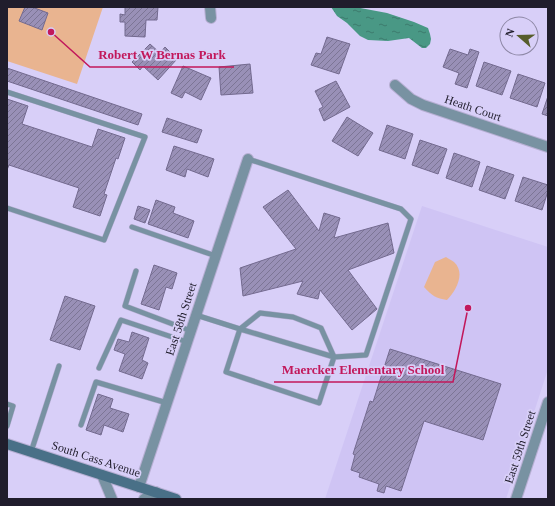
<svg xmlns="http://www.w3.org/2000/svg" width="555" height="506" viewBox="0 0 555 506" font-family="Georgia,serif">
  <style>
    .built { fill: #cfc4f4 }
    .green { fill: #e9b490 }
    .water { fill: url(#water-ripples) }
    .building { fill: url(#building-hatch); stroke: #736a8f }
    .lines { fill: none; stroke-linecap: round; stroke-linejoin: round }
    .service-casing { stroke: #b7afd3; stroke-width: 6 }
    .minor-casing { stroke: #b7afd3; stroke-width: 12 }
    .tertiary-casing { stroke: #b7afd3; stroke-width: 12 }
    .secondary-casing { stroke: #b7afd3; stroke-width: 12 }
    .service { stroke: #7892a2; stroke-width: 5 }
    .minor { stroke: #7892a2; stroke-width: 10 }
    .tertiary { stroke: #7892a2; stroke-width: 10 }
    .secondary { stroke: #497087; stroke-width: 10 }
    .labels { text-anchor: middle; stroke-width: 3.5; stroke-linejoin: round; paint-order: stroke }
    .street-label { font-size: 12px; fill: #201d2c; stroke: #d8cff8 }
    .leader { fill: none; stroke: #c2185b; stroke-width: 1.5 }
    .callout-dot { fill: #c2185b; stroke: #d8cff8; stroke-width: 1.5 }
    .callout-label { font-size: 13px; text-anchor: middle; font-weight: bold; fill: #c2185b; stroke: #d8cff8; stroke-width: 3.5; stroke-linejoin: round; paint-order: stroke }
  </style>
  <defs>
    <pattern id="water-ripples" width="26" height="14" patternUnits="userSpaceOnUse"><rect width="26" height="14" fill="#499885"/><path d="M2 4q2-2 4 0t4 0M15 11q2-2 4 0t4 0" fill="none" stroke="#3c7b6d"/></pattern>
    <pattern id="building-hatch" width="6" height="6" patternUnits="userSpaceOnUse"><rect width="6" height="6" fill="#9990b7"/><path d="M-1 1l2-2M0 6l6-6M5 7l2-2" fill="none" stroke="#7c7595"/></pattern>
  </defs>
  <rect width="100%" height="100%" fill="#d8cff8"/>
  <path class="built" d="M422 206 548 247V369L506 499H325Z"/>
  <path class="green" d="M7 7H103L77 84 7 61Z
    M446 257C448 259 452 260 454 262 466 273 456 291 447 300 436 298 432 296 424 287L435 262Z"/>
  <path class="water" d="M331 7H355L387 13 414 22 428 28 430 34 431 39 430 44 426 48H422L409 38 388 41 368 40 360 36 347 23 337 16Z"/>
  <path class="building" d="M25 7H32L48 13 42 30 19 21Z
    M125 7H158L157 20H146L145 37 125 36V22H120V14L125 15Z
    M327 37 350 44 339 74 311 65 316 53 321 54Z
    M150 44 160 53 165 47 177 59 158 80 143 66 140 70 132 62Z
    M450 49 468 55 470 49 479 52 467 88 455 84 459 73 443 67Z
    M484 62 511 71 502 95 476 86Z
    M250 64 253 93 221 95 219 67Z
    M183 66 211 78 201 100 185 92 182 98 171 93Z
    M7 68 142 114 138 125 7 81Z
    M518 74 545 83 537 107 510 98Z
    M336 81 350 107 324 121 319 109 323 107 315 91Z
    M548 96V116L542 114Z
    M7 99 28 106 22 124 92 147 98 129 125 138 118 159 116 158 104 194 107 195 100 216 73 207 79 188 9 165 7 170Z
    M347 117 373 133 358 156 332 141Z
    M167 118 202 130 197 143 162 132Z
    M387 125 413 134 405 159 379 150Z
    M420 140 447 149 438 174 412 165Z
    M174 146 214 159 208 177 187 169 185 177 166 170Z
    M454 153 480 162 472 187 446 178Z
    M487 166 514 175 505 199 479 190Z
    M523 177 548 185V191L542 210 515 201Z
    M288 190 319 231 324 213 340 218 334 238 388 223 394 253 348 270 377 309 352 330 320 290 318 299 297 294 303 281 243 296 240 268 296 249 263 207Z
    M156 200 175 207 173 213 194 221 188 238 148 224Z
    M138 206 150 210 145 223 134 219Z
    M154 265 177 273 172 289 166 287 159 310 141 304Z
    M65 296 95 306 80 350 50 340Z
    M132 332 149 338 142 360 148 363 142 379 119 371 125 354 114 350 118 339 129 342Z
    M390 349 501 384 483 440 424 421 401 491 386 486 384 493 377 491 379 484 359 477 360 473 351 470 355 455 353 454 370 401 373 402Z
    M98 394 113 399 110 408 129 414 123 432 104 425 101 435 86 430Z"/>
  <g class="lines">
    <g class="service-casing">
      <path id="service" d="M7 92 145 137 104 240 7 208
        M132 227 216 256
        M136 271 125 306 191 331
        M196 315 240 329 226 372 319 403 334 357 321 328 293 317 260 313 240 329
        M240 329 334 357 366 355 411 219 401 209 248 159
        M99 368 121 320 187 342
        M7 404 13 406 7 426
        M81 425 96 382 167 403
        M31 452 59 366"/>
    </g>
    <g class="minor-casing">
      <path id="minor" d="M210 7 211 18
        M395 85 411 99 423 105 548 147
        M102 475 112 499
        M139 487 248 159
        M144 499 156 492"/>
    </g>
    <g class="tertiary-casing">
      <path id="tertiary" d="M516 499 548 402"/>
    </g>
    <g class="secondary-casing">
      <path id="secondary" d="M7 444 176 499"/>
    </g>
    <use href="#service" class="service"/>
    <use href="#minor" class="minor"/>
    <use href="#tertiary" class="tertiary"/>
    <use href="#secondary" class="secondary"/>
  </g>
  <g class="labels">
    <g class="street-label">
      <text transform="translate(473 108) rotate(19)" y="4">Heath Court</text>
      <text transform="translate(181 319) rotate(-72)" y="4">East 58th Street</text>
      <text transform="translate(520 447) rotate(-72)" y="4">East 59th Street</text>
      <text transform="translate(96 459) rotate(18)" y="4">South Cass Avenue</text>
    </g>
  </g>
  <path class="leader" d="M51 32L90 67H234M468 308L453 382H274"/>
  <g class="callout-dot">
    <circle cx="51" cy="32" r="4"/>
    <circle cx="468" cy="308" r="4"/>
  </g>
  <g class="callout-label">
    <text x="162" y="59">Robert W Bernas Park</text>
    <text x="363" y="374">Maercker Elementary School</text>
  </g>
  <rect width="555" height="506" fill="none" stroke="#201d2c" stroke-width="16"/>
  <g transform="translate(519 36) rotate(290)"><circle r="19" fill="#d8cff8" stroke="#8e88a6"/>
  <path d="M0-3L7 15L0 10L-7 15Z" fill="#575d2c"/>
  <text y="-6" font-size="11" font-weight="bold" text-anchor="middle" fill="#201d2c">N</text>
  </g>
</svg>
